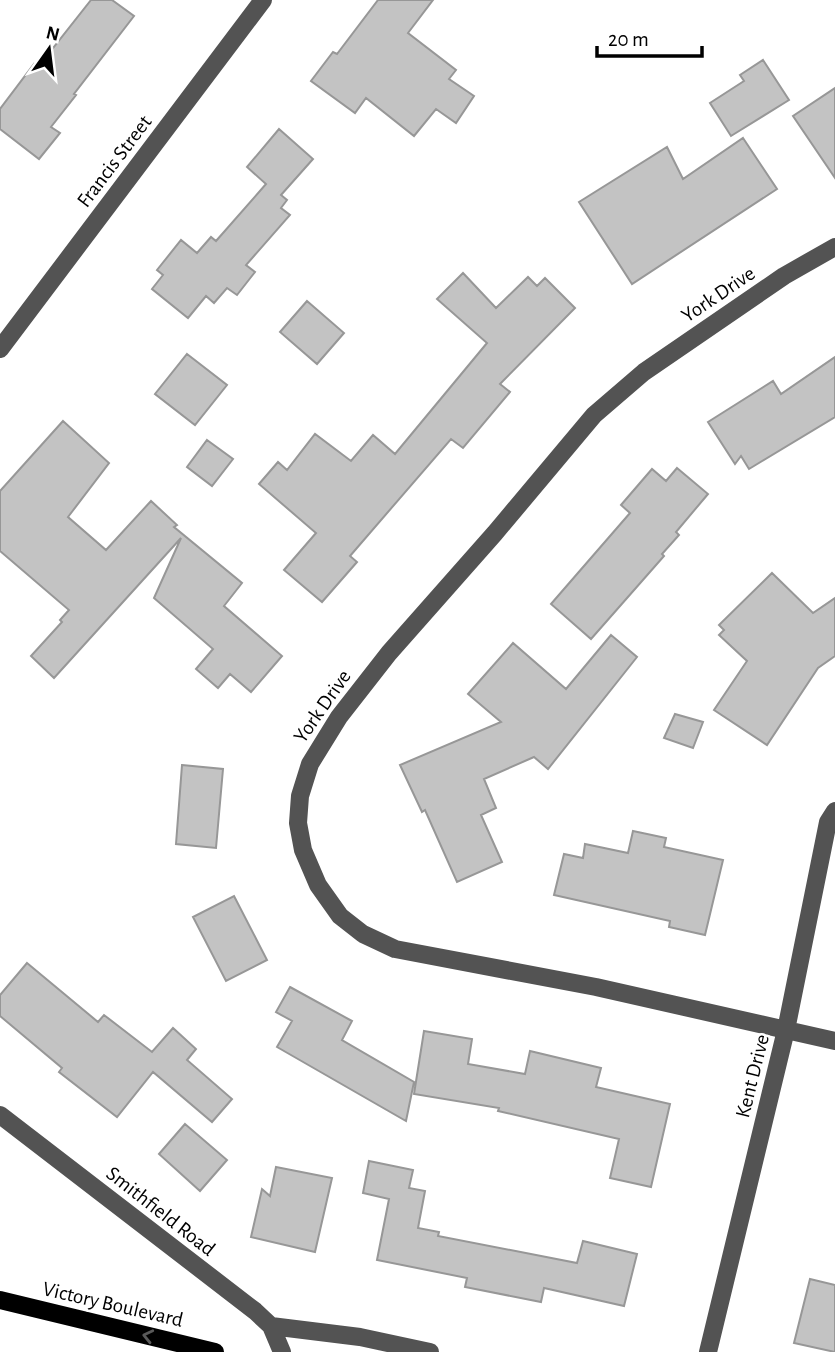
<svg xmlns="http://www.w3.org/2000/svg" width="835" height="1352" viewBox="0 0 835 1352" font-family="'Alegreya Sans',sans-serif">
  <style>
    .building { fill: #c3c3c3; stroke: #979797; stroke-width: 2 }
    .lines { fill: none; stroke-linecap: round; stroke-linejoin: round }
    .minor { stroke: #535353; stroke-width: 18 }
    .major { stroke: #000; stroke-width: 18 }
    .oneway { stroke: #595959 }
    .labels { text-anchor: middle; stroke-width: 5; stroke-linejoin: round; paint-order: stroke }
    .street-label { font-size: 21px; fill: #000; stroke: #fff }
  </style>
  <rect width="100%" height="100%" fill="#fff"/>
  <path class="building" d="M91 0H112L134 16 74 94 76 95 51 127 60 133 39 159 0 129V109L34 64 38 67Z
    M378 0H433L408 33 456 70 449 79 474 96 456 123 436 109 414 136 366 98 355 113 311 81 333 52 337 54Z
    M763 60 789 100 731 136 710 103 744 81 740 75Z
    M835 88V178L793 116Z
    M279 129 313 159 281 195 287 200 281 208 290 215 246 265 255 272 237 295 227 288 214 303 206 296 188 318 152 289 163 275 157 270 181 240 197 253 211 237 216 241 266 184 247 167Z
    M743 138 777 189 632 284 579 202 667 147 683 179Z
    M463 273 496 308 528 277 537 286 545 278 575 308 500 384 510 392 463 448 451 439 350 556 357 562 322 602 284 570 316 533 259 484 278 462 287 470 315 434 351 461 373 435 395 454 487 343 437 299Z
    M307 301 344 333 317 364 280 332Z
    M187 354 227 385 195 425 155 394Z
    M835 357V417L749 469 741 456 735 464 708 422 773 381 781 394Z
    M63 421 109 463 68 517 106 550 151 501 177 525 174 527 242 583 224 606 282 656 251 692 230 674 218 688 196 669 213 649 154 598 181 538 54 678 31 656 62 622 60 620 69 610 0 551V491Z
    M207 440 233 459 212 486 187 467Z
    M677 468 708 494 676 532 679 535 662 554 664 556 591 639 551 604 630 513 621 505 652 469 666 481Z
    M772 573 813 613 835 598V656L818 668 767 745 714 710 747 661 719 635 724 630 719 625Z
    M611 635 637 657 548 769 534 757 484 779 496 808 481 815 502 862 457 882 425 810 422 812 400 765 501 722 468 694 513 643 566 689Z
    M675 714 703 722 693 748 664 738Z
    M182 765 223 769 216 848 176 844Z
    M633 831 666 838 664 847 723 860 705 935 669 927 670 921 554 895 564 854 583 858 585 844 628 853Z
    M234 896 267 960 226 981 193 917Z
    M27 963 98 1022 104 1015 152 1052 173 1028 196 1049 187 1060 232 1099 212 1122 153 1072 117 1117 59 1072 62 1068 0 1016V995Z
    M290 987 352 1021 342 1040 414 1082 406 1121 277 1047 292 1021 276 1012Z
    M424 1031 472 1039 468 1064 525 1074 530 1051 601 1068 596 1087 670 1104 651 1187 610 1178 619 1139 498 1111 499 1108 414 1094Z
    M185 1124 227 1160 200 1191 159 1154Z
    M369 1161 413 1170 409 1188 425 1191 418 1228 439 1232 438 1236 577 1263 583 1241 637 1254 624 1306 544 1288 541 1302 465 1287 467 1278 377 1260 389 1199 363 1193Z
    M276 1167 332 1178 315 1252 251 1237 262 1189 270 1196Z
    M810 1279 835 1285V1352L794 1343Z"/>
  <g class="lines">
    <path class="minor" d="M835 247 784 276 644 372 594 415 495 533 389 653 339 717 310 764 300 796 298 823 303 850 318 885 340 916 363 934 395 949 596 987 835 1041
      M0 349 263 0
      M0 1115 255 1311 271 1326 282 1352
      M271 1326 360 1337 430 1352
      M708 1352 786 1030 828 822 835 811"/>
    <path class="major" d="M0 1300 215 1352"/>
  </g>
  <defs><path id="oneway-chevron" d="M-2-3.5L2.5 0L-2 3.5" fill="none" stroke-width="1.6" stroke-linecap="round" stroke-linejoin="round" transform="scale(1.75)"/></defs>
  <use class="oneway" href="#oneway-chevron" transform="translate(148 1336) rotate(-167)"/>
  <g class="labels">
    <g class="street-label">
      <text transform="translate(114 161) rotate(-53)" y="7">Francis Street</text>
      <text transform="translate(718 294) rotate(-34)" y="7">York Drive</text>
      <text transform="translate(322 706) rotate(-55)" y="7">York Drive</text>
      <text transform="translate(752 1076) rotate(-76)" y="7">Kent Drive</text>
      <text transform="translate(161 1211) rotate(38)" y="7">Smithfield Road</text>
      <text transform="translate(113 1304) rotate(13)" y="7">Victory Boulevard</text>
    </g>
  </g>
  <g transform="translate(49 49) rotate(14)" stroke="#ffffff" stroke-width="5" paint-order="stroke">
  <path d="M0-5L12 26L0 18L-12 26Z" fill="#000000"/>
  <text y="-10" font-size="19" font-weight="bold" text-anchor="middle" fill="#000000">N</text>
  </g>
  <path d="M597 46v10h105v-10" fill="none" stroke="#000000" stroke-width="3.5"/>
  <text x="608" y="46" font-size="21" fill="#000000" stroke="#ffffff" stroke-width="5" paint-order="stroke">20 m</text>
</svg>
